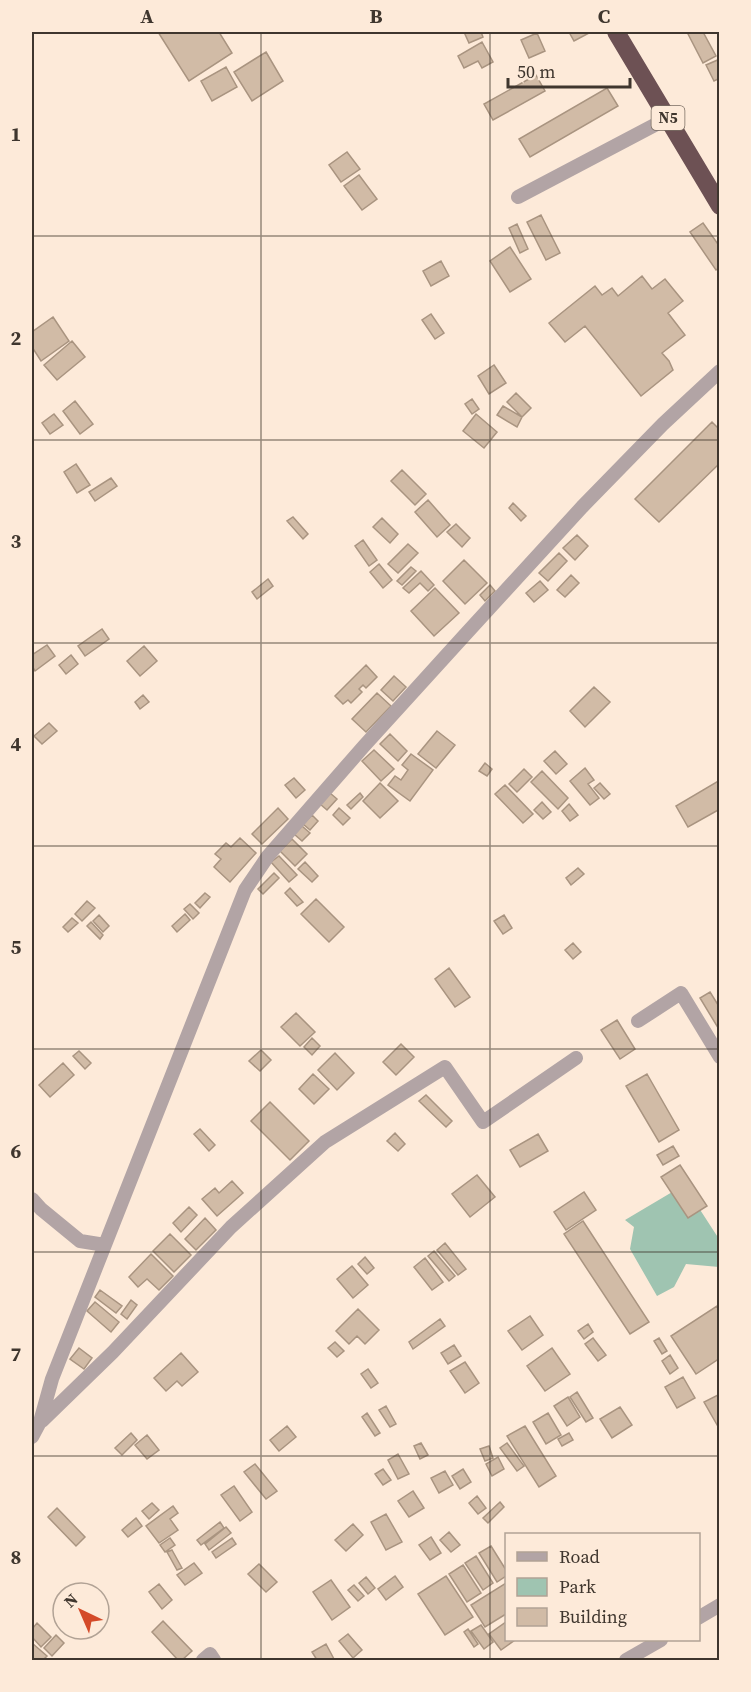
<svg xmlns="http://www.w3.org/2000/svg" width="751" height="1692" viewBox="0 0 751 1692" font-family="'Source Serif 4',serif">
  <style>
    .green { fill: #9fc4b1 }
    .building { fill: #d1bba6; stroke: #a99480; stroke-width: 1.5 }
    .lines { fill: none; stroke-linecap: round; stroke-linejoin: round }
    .street { stroke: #b2a4a5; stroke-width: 14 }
    .highway { stroke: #6d5154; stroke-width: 18 }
    .grid { fill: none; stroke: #3f362e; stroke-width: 1.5; stroke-opacity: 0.55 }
    .labels { text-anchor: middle; stroke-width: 5; stroke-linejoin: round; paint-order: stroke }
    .shield { fill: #fdead9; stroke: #786c61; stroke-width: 1.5 }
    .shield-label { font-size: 15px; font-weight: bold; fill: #3f362e }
    .neatline { fill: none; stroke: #3f362e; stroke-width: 2 }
    .grid-label { font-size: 20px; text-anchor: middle; font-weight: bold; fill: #3f362e }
  </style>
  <rect width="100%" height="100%" fill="#fdead9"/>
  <path class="green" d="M684 1185 719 1239V1267L686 1264 674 1287 657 1296 630 1249 634 1227 625 1220Z"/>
  <path class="building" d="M158 32H219L232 53 189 81Z
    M464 32H481L483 37 469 43Z
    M569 32H588L589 33 574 41Z
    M687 32H703L716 56 703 63Z
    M537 33 545 51 529 58 521 40Z
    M482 42 493 62 482 68 478 61 464 68 458 56Z
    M266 52 283 81 252 101 234 72Z
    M720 59V78L714 81 706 65Z
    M226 67 237 87 212 101 201 81Z
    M536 75 545 91 493 120 484 104Z
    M607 88 618 106 530 157 519 139Z
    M347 152 360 169 341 182 329 165Z
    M359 175 377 199 362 210 344 186Z
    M541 215 560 253 546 260 527 222Z
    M703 223 720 247V267L716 270 690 232Z
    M517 224 528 249 520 253 509 228Z
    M510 247 531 279 510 292 490 261Z
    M441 261 449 276 431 286 423 271Z
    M642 276 652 289 665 279 683 301 668 313 685 335 662 353 669 361 673 370 641 396 585 326 565 342 549 323 595 286 602 295 612 288 618 296Z
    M431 314 444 333 435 339 422 320Z
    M53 317 69 341 41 361 32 347V332Z
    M72 341 85 357 57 380 44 365Z
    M494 365 506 383 489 394 478 376Z
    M516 393 531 408 522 417 507 402Z
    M472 399 479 409 472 414 465 404Z
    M75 401 93 424 80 434 63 411Z
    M503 406 522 417 517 427 497 415Z
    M54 414 63 425 50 434 42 423Z
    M476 414 497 432 484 448 463 431Z
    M712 422 720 430V463L659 522 635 499Z
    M76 464 90 485 77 493 64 472Z
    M402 470 426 494 415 505 391 481Z
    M111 478 117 486 95 501 89 492Z
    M428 500 450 525 437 537 415 512Z
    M513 503 526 516 521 521 509 508Z
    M293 517 308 534 303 539 287 521Z
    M382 518 398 534 390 543 373 527Z
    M456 524 470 538 462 547 447 532Z
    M577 535 588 546 575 560 563 548Z
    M363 540 377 560 369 566 355 546Z
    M408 544 418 553 398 573 388 564Z
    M559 553 567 561 548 581 539 573Z
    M464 560 487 583 465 604 443 581Z
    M379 564 392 580 383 588 370 572Z
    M411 567 416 571 402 585 397 581Z
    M421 571 434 585 428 591 420 583 409 593 403 588Z
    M571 575 579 583 565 597 557 590Z
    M268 579 273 586 257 599 252 592Z
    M540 581 548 590 534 602 526 593Z
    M490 585 495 591 485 601 480 595Z
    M435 588 459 613 434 636 411 611Z
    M102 629 109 639 85 656 78 646Z
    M47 645 55 656 35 671 32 666V655Z
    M144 646 157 661 140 676 127 661Z
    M71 655 78 664 66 674 59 665Z
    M366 665 377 677 366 688 363 685 359 689 362 692 351 703 348 700 343 704 335 696Z
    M394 676 406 687 393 701 381 690Z
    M594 687 610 702 585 727 570 711Z
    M377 693 391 706 366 732 352 719Z
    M143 695 149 702 140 709 135 702Z
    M49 723 57 731 42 744 34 736Z
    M437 731 455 745 436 768 418 754Z
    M390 734 407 751 398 761 380 744Z
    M374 750 394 769 381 781 362 761Z
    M555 751 567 764 556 774 544 761Z
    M411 754 433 770 410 801 388 785 395 776 401 780 408 770 402 765Z
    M485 763 492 769 487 776 479 771Z
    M585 768 594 780 588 784 599 798 590 805 570 781Z
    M524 769 532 777 517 792 509 784Z
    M542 771 568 798 558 809 531 782Z
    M294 778 305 790 296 798 285 785Z
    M720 780V809L688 827 676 806Z
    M380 783 398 801 380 818 363 801Z
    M600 783 610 794 604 799 594 788Z
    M505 785 533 814 523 823 495 794Z
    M330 793 337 799 327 810 320 804Z
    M360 793 363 797 351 809 347 805Z
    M542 802 551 812 543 819 534 810Z
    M569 804 578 815 570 821 562 811Z
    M278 808 288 819 262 844 252 834Z
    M339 808 350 818 343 825 333 815Z
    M312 815 318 821 310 830 303 824Z
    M302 826 310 833 302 841 294 834Z
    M240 838 256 853 230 882 214 867 221 859 215 854 226 843 231 847Z
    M292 839 307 854 295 866 280 851Z
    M279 856 297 875 289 882 271 862Z
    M305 862 318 876 312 882 298 869Z
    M578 868 584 874 571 885 566 878Z
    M274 873 279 878 263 894 258 889Z
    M290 888 303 902 297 906 285 893Z
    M205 893 210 897 200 908 195 903Z
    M316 899 344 927 329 942 301 914Z
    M87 901 95 908 82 921 75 914Z
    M190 904 199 913 193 919 184 909Z
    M185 914 190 920 177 932 172 926Z
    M99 915 109 926 103 932 93 921Z
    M504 915 512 928 503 934 494 921Z
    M72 918 78 923 68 932 63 927Z
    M91 922 103 935 100 939 87 926Z
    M573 943 581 952 573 959 565 950Z
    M449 968 470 997 455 1007 435 979Z
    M710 992 720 1008V1031L700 998Z
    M296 1013 315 1032 300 1046 281 1027Z
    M617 1020 635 1049 620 1059 601 1030Z
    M312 1038 320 1046 312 1055 304 1047Z
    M401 1044 414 1057 396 1075 383 1062Z
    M261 1050 271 1060 260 1071 249 1061Z
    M79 1051 91 1063 85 1069 73 1056Z
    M335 1053 354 1073 337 1090 318 1070Z
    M63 1063 74 1075 50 1097 39 1085Z
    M313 1074 329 1089 314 1104 299 1089Z
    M647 1074 679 1130 659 1142 626 1086Z
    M426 1095 452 1121 446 1127 419 1101Z
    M270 1102 309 1141 290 1160 251 1121Z
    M200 1129 215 1145 209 1151 194 1134Z
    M395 1133 405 1144 398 1151 387 1141Z
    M538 1134 548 1151 520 1167 510 1150Z
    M673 1146 679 1156 663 1165 657 1155Z
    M680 1165 707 1206 688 1218 661 1177Z
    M477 1175 495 1197 470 1217 452 1194Z
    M232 1181 243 1193 217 1216 202 1199 215 1188 219 1193Z
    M584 1192 596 1210 566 1230 554 1212Z
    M189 1207 197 1215 181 1232 173 1223Z
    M205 1218 216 1230 196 1250 185 1239Z
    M583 1221 649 1322 630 1334 564 1234Z
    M170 1234 191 1255 174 1272 153 1251Z
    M445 1243 466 1269 458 1275 437 1250Z
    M434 1251 455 1276 449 1281 428 1256Z
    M151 1254 173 1276 159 1290 147 1279 138 1287 129 1277Z
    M365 1257 374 1268 367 1274 358 1264Z
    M425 1258 443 1282 432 1290 414 1267Z
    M352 1266 368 1285 353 1298 337 1279Z
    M100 1290 122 1306 116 1313 95 1297Z
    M131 1300 137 1305 127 1319 121 1314Z
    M95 1302 119 1322 111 1332 87 1311Z
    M717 1306 720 1310V1358L696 1374 671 1336Z
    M358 1309 379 1330 365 1344 357 1336 349 1344 336 1331Z
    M530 1316 543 1335 522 1350 508 1331Z
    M440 1319 445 1326 413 1349 409 1342Z
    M588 1324 593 1332 584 1339 578 1331Z
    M593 1338 606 1355 598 1361 585 1344Z
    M659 1338 667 1351 662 1354 654 1341Z
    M335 1342 344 1351 337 1357 328 1348Z
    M454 1345 461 1356 448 1364 441 1353Z
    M79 1348 92 1358 84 1369 70 1359Z
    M552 1348 570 1374 545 1391 527 1366Z
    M181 1353 198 1372 182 1386 177 1381 166 1391 154 1378Z
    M670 1355 678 1368 670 1374 662 1361Z
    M465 1362 479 1383 465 1393 450 1371Z
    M368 1369 378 1383 371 1388 361 1374Z
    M683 1377 695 1398 677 1408 665 1387Z
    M577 1392 593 1418 586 1422 570 1397Z
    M720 1394V1430L704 1402Z
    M568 1397 580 1417 567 1426 554 1406Z
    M386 1406 396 1424 390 1427 379 1410Z
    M620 1407 632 1425 612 1438 600 1419Z
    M367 1413 380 1433 375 1436 362 1417Z
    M548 1413 561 1435 546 1444 533 1422Z
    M287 1426 296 1437 279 1451 270 1440Z
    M525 1426 556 1476 539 1487 507 1436Z
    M131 1433 137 1440 122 1455 115 1448Z
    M569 1433 573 1440 562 1446 558 1439Z
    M147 1435 159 1450 147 1459 135 1445Z
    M421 1443 428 1455 420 1459 414 1446Z
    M507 1443 524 1466 517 1471 500 1448Z
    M489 1446 493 1458 485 1461 480 1449Z
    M398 1454 409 1474 398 1479 388 1460Z
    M498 1457 504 1469 492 1476 486 1464Z
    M255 1464 277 1491 266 1499 244 1472Z
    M383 1469 391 1480 383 1485 375 1474Z
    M463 1469 471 1482 460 1489 452 1476Z
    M445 1471 453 1485 439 1493 431 1478Z
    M234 1486 252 1512 240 1521 221 1495Z
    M413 1491 424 1508 409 1517 398 1501Z
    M477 1496 486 1508 478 1514 469 1503Z
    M500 1502 504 1507 488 1523 483 1518Z
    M152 1503 159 1510 149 1519 142 1511Z
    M173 1506 178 1513 170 1519 178 1530 159 1543 146 1526Z
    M57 1508 85 1537 76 1546 48 1517Z
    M386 1514 402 1542 386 1550 371 1522Z
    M136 1518 142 1526 128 1537 122 1530Z
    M220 1522 224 1528 201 1545 197 1540Z
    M353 1524 363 1535 346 1551 335 1540Z
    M226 1527 231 1533 209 1550 205 1544Z
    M449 1532 460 1545 451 1552 440 1540Z
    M431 1537 441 1553 430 1560 419 1545Z
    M170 1538 175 1545 165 1552 160 1545Z
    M232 1538 236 1544 216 1558 212 1552Z
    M491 1546 506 1570V1576L497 1582 479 1553Z
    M172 1550 182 1568 177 1570 167 1552Z
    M476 1556 493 1583 483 1590 465 1563Z
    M194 1563 202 1573 185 1585 177 1575Z
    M259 1564 277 1582 266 1592 248 1574Z
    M463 1565 481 1593 467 1602 449 1574Z
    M395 1576 403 1587 386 1600 378 1589Z
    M446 1576 473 1617 445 1635 418 1594Z
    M366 1577 375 1588 368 1594 359 1583Z
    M331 1580 350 1607 332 1620 313 1592Z
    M506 1583V1614L485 1627 471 1605Z
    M159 1584 172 1600 162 1609 149 1592Z
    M354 1585 364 1596 358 1601 348 1590Z
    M163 1621 192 1651 182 1660H178L152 1632Z
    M506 1622V1640H515L501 1650 489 1634Z
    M37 1623 51 1637 41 1647 32 1637V1629Z
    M481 1625 493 1642 484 1649 471 1631Z
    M468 1629 478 1644 474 1647 464 1632Z
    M348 1634 362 1650 353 1658 339 1641Z
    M56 1635 64 1643 52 1656 44 1648Z
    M32 1643 47 1656 43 1660H32Z
    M326 1644 334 1659 331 1660H317L312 1652Z"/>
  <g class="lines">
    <path class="street" d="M518 197 668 118
      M638 1021 681 993 720 1057
      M32 1199 41 1209 80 1241 105 1245
      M42 1421 113 1352 231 1227 325 1142 445 1067 483 1122 576 1058
      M32 1437 40 1422 52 1379 245 890 268 856 364 746 463 637 582 507 663 424 720 371
      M698 1618 720 1605
      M203 1660 210 1654 214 1660
      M626 1660 661 1640"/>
    <path class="highway" d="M616 32 720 206"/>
  </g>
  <path class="grid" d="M261 32V1660M490 32V1660M32 236H720M32 440H720M32 643H720M32 846H720M32 1049H720M32 1252H720M32 1456H720"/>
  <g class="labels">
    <rect class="shield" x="651.5" y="106" width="33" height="24" rx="4.5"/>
    <g class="shield-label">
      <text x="668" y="123">N5</text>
    </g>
  </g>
  <rect width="751" height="1692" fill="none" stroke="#fdead9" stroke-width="66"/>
  <rect x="505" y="1533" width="195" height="108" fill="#fdead9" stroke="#b1a295" stroke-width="1.5"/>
  <rect x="517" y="1552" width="30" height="9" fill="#b2a4a5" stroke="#b1a295" stroke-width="1.5"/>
  <text x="559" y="1563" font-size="18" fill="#3f362e">Road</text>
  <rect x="517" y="1578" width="30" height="18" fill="#9fc4b1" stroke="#b1a295" stroke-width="1.5"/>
  <text x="559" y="1593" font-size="18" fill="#3f362e">Park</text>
  <rect x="517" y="1608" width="30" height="18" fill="#d1bba6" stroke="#b1a295" stroke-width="1.5"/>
  <text x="559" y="1623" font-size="18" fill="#3f362e">Building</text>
  <g transform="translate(81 1611) rotate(316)"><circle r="28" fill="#fdead9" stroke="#b1a295" stroke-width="1.5"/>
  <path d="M0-4.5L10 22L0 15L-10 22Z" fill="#d44a29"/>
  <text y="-9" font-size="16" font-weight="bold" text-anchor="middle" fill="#3f362e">N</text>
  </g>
  <path d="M508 78v9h122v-9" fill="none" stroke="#3f362e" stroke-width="3"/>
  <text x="517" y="78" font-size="18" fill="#3f362e" stroke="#fdead9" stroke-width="4.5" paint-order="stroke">50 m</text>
  <rect x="33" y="33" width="685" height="1626" class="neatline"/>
  <g class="grid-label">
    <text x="147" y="23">A</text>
    <text x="376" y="23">B</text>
    <text x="604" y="23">C</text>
    <text x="16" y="141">1</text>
    <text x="16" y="345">2</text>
    <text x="16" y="548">3</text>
    <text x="16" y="751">4</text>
    <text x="16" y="954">5</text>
    <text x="16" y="1158">6</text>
    <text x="16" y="1361">7</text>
    <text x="16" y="1564">8</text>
  </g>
</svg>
